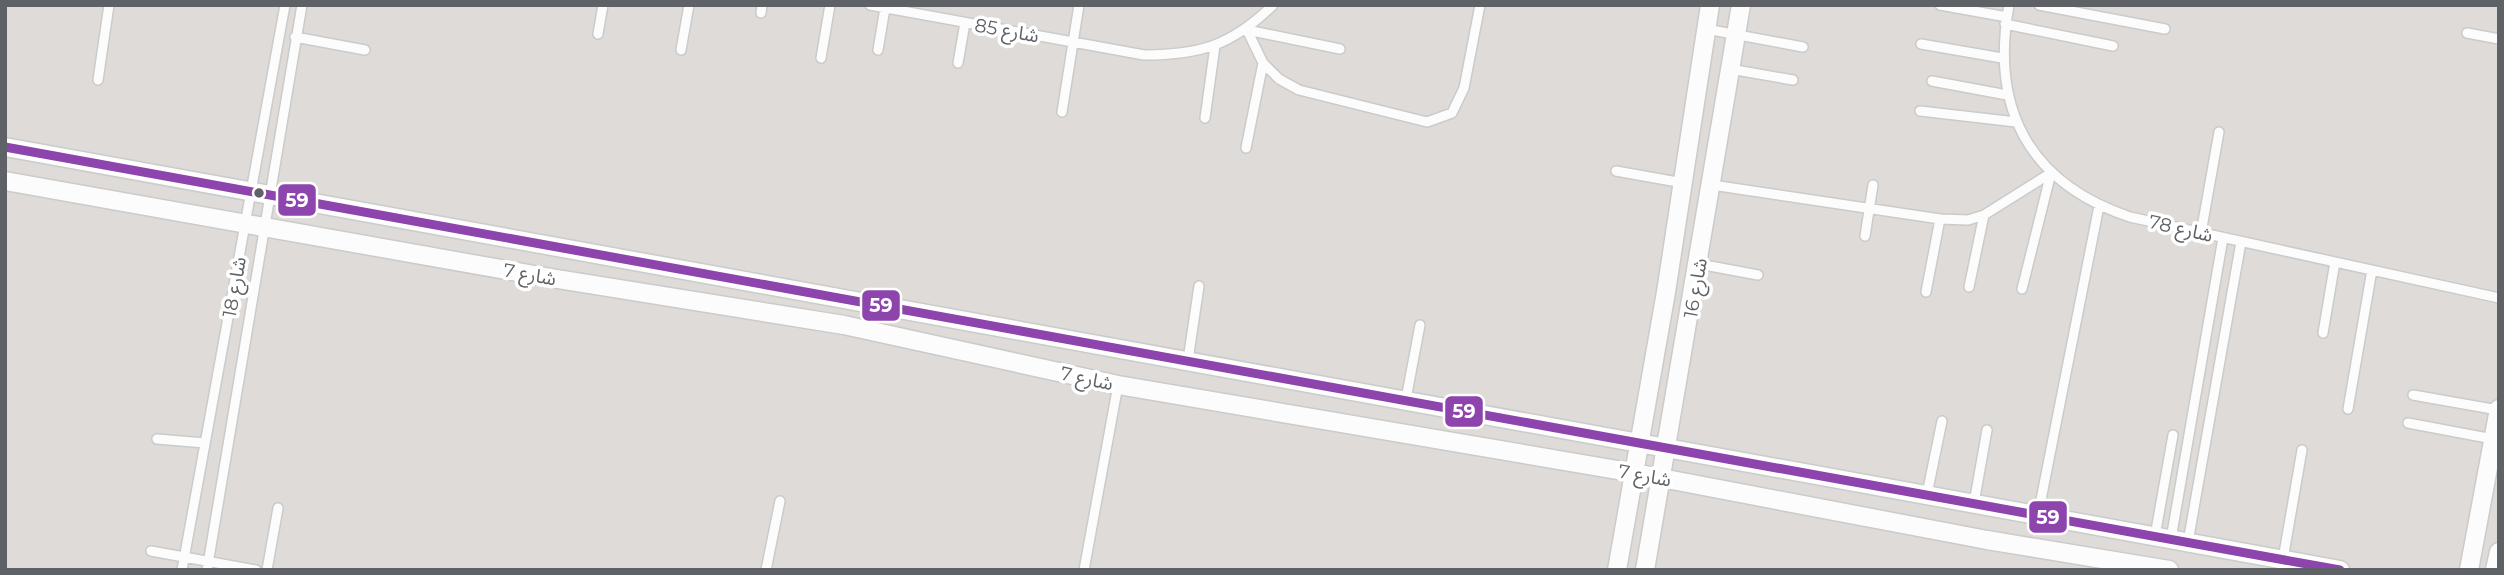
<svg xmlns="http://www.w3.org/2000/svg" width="2504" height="575" viewBox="0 0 2504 575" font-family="Montserrat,'Noto Sans Arabic',sans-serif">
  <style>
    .industrial { fill: #dedbd8 }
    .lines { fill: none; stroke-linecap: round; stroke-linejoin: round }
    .lane-casing { stroke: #cacbca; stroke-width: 12 }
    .street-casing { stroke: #cacbca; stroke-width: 21 }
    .lane { stroke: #fcfcfc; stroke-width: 9 }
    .street { stroke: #fcfcfc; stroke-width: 18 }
    .bus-1-casing { stroke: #fff; stroke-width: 14 }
    .bus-1 { stroke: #8e44ad; stroke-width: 9 }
    .bus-dot { fill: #5e6266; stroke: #fff; stroke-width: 2.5 }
    .labels { text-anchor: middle; stroke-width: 7; stroke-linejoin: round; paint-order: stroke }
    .street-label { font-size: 19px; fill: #5e6266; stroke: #fff }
    .line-badge { stroke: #fff; stroke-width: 2.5 }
    .badge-label { font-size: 19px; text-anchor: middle; font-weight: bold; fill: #fff }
  </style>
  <rect width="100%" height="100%" fill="#eeece8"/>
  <path class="industrial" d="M5 5H2499V570H5Z"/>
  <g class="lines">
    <g class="lane-casing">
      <path id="lane" d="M870 5 1144 55C1201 55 1232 45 1273 5
        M1940 5 2007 17
        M2009 5C1990 109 2029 183 2130 217L2499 298
        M2039 5 2165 29
        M761 13 762 5
        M2005 24 2113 46
        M1706 29 1803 47
        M1247 30 1263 63 1279 79 1299 90 1427 122 1452 113 1464 88 1480 5
        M1247 30 1340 49
        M2467 33 2499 39
        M598 34 603 5
        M295 37 365 50
        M1921 44 2002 58
        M681 50 689 5
        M878 50 885 8
        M821 58 830 5
        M958 63 965 23
        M1730 69 1793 80
        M98 80 109 5
        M1932 81 2007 95
        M1920 111 2016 122
        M1062 112 1079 5
        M1205 118 1215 46
        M1246 148 1263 63
        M1616 171 1683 183
        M1712 185 1940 219 1968 220 1984 215 2051 173
        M2201 233 2219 132
        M1865 236 1873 185
        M1699 264 1758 275
        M1969 287 1984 215
        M2022 289 2051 173
        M1926 292 1940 219
        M2323 333 2335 262
        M1188 360 1199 286
        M2413 395 2498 410
        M1406 399 1420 325
        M2348 409 2372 270
        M2408 423 2493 439
        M157 439 205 443
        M1927 494 1942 421
        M1974 503 1987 430
        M2038 515 2099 206
        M2155 536 2173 435
        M2171 539 2223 238
        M2188 542 2241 242
        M151 551 256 570
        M2283 559 2302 450
        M182 570 285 5
        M207 570 302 5
        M267 570 278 508
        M766 570 780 501
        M1084 570 1118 385"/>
    </g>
    <g class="street-casing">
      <path id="street" d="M5 147 2340 570
        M5 181 551 278 844 325 1118 385 1635 473 1987 540 2169 570
        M1617 570 1666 292 1710 5
        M1645 570 1741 5
        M2469 570 2499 409
        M2495 570 2499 552"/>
    </g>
    <use href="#lane" class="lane"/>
    <use href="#street" class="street"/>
    <g class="bus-1-casing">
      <path id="bus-1" d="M5 147 2340 570"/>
    </g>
    <use href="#bus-1" class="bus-1"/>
  </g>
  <circle class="bus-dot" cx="259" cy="193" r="6"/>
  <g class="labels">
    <g class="street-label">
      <text transform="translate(1007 30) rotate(10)" y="7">شارع 85</text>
      <text transform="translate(2181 228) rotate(13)" y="7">شارع 78</text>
      <text transform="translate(530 274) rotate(10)" y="7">شارع 7</text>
      <text transform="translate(234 287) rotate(-80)" y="7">شارع 18</text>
      <text transform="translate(1695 288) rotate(-80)" y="7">شارع 16</text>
      <text transform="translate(1087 378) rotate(12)" y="7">شارع 7</text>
      <text transform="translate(1645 475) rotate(10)" y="7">شارع 7</text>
    </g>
  </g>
  <g class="line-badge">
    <rect x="277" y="183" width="40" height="34" rx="7" fill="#8e44ad"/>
    <rect x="861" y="289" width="40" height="33" rx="7" fill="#8e44ad"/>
    <rect x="1444" y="395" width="40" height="33" rx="7" fill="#8e44ad"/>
    <rect x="2028" y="500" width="40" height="34" rx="7" fill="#8e44ad"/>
  </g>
  <g class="badge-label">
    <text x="297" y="207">59</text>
    <text x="881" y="312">59</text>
    <text x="1464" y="418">59</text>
    <text x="2048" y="524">59</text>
  </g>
  <rect width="2504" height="575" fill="none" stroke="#5e6266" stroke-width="14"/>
</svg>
